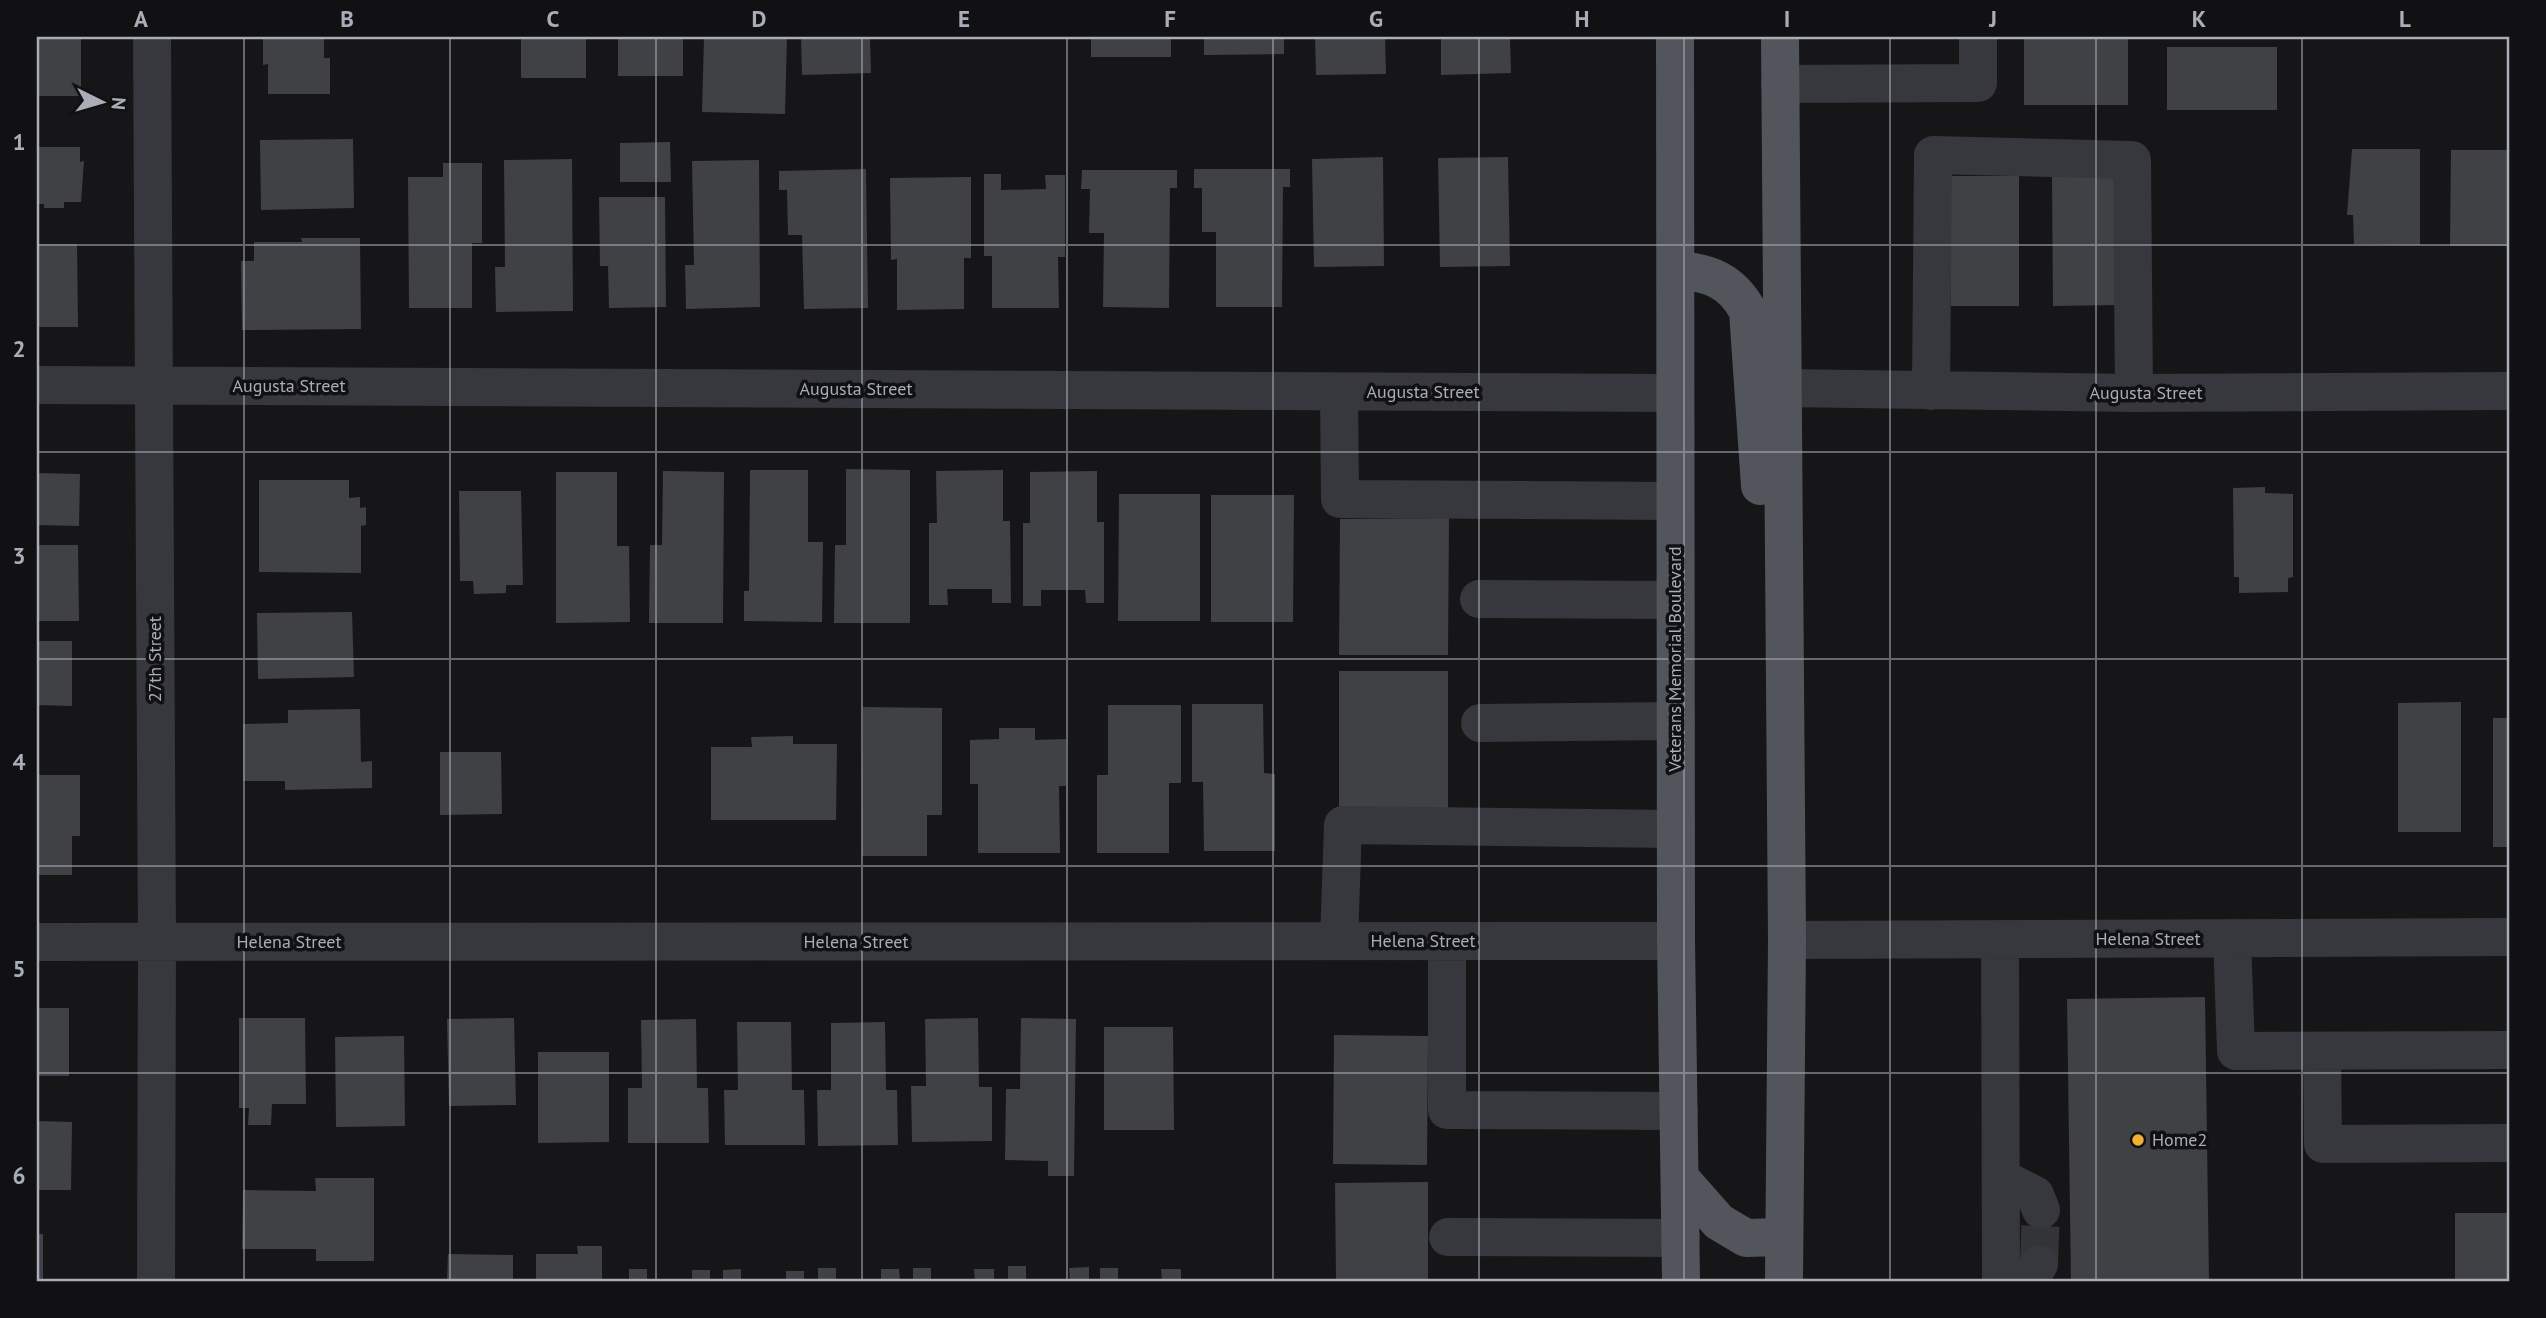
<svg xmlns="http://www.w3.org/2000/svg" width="2546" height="1318" viewBox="0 0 2546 1318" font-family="'PT Sans',sans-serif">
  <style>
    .building { fill: #404145 }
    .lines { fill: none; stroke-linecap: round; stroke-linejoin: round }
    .minor-tunnel { stroke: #333438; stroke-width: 38; stroke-dasharray: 38 19; stroke-linecap: butt }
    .minor { stroke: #37383d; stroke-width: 38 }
    .major { stroke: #53555c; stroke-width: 38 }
    .grid { fill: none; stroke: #a8adb8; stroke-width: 2; stroke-opacity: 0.55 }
    .poi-dot { fill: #f2b134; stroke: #111113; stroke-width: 2.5 }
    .labels { text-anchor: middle; stroke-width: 7; stroke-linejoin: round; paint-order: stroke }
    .street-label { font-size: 18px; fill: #a8adb8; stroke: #111113 }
    .poi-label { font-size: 18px; fill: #a8adb8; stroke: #111113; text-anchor: start }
    .neatline { fill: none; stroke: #a8adb8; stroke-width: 2.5 }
    .grid-label { font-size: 23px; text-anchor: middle; font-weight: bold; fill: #a8adb8 }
  </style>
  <rect width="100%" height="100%" fill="#161618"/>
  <path class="building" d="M37 37H81V96H37Z
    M263 37H324V58H330V94H268V64L263 65Z
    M521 37H586V78H521Z
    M618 37H683V76H618Z
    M704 37H787L785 114 702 112Z
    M801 37H870L871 73 802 75Z
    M1091 37H1171V57H1091Z
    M1204 37H1284V54L1204 55Z
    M1315 37H1385L1386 74 1316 75Z
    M1441 37H1510L1511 73 1441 75Z
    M2024 37H2128V105H2024Z
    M2167 47H2277V110H2167Z
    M353 139 354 208 261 210 260 140Z
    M670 142 671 182H620V143Z
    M37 147H80V162L84 161 81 202H64V208H44V204H37Z
    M2352 149H2420V245L2354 244 2353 215H2347Z
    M2451 150H2509V246H2450Z
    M1383 157 1384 266 1314 267 1312 159Z
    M1508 157 1510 266 1440 267 1438 158Z
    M572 159 573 311 496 312 495 267H505L504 160Z
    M759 160 760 307 686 309 685 265H694L692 161Z
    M443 163H482V243H472V308H409L408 177H443Z
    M866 169 868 308 804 309 802 235H788L787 190H779V171Z
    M1194 169H1290V187H1283L1282 307H1216V232H1202V188H1194Z
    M1082 170H1177V188H1170L1169 308 1103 307 1104 233H1089L1090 189H1081Z
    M984 174H1001V190L1046 189 1045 175H1065V257H1058L1059 308H992V256H984Z
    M2118 175 2119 305 2053 306 2052 176Z
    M1951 176H2019V306H1951Z
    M971 177V258H964V309L897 310V259L891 260 890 178Z
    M599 197H665L666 307 609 308 608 266H600Z
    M301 238H360L361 329 242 330 241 261H254V242H302Z
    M37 244H77L78 327H37Z
    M846 469 910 470V623H834L835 545H846Z
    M750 470H808V542H823L822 622 744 621V591H749Z
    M1003 470V521H1010L1011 603H992V589H947L948 605H929V523H937L936 471Z
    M663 471 724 472 723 623H649L650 545H662Z
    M1097 471V522H1104V603H1086L1085 590H1041V606H1023V523H1030V472Z
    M556 472H617V546H629L630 622 556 623Z
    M37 473 80 474 79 526 37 525Z
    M259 480H349V498L360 497V508L366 507V525L361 526V573L259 572Z
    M2265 487V493L2293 494V577L2288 578V592L2239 593V577H2234L2233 488Z
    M459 491H521L523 585H506V593L474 594 473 581H460Z
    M1119 494H1200V621H1118Z
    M1211 495H1294L1293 622H1211Z
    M1449 518 1448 655H1339L1340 519Z
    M37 545H78L79 621H37Z
    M352 612 354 677 258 679 257 613Z
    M37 641H72V706L37 705Z
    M1339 671H1448V808H1339Z
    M2461 702V832H2398V703Z
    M1192 704H1263L1264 773 1275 774V851H1204L1203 782H1192Z
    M1108 705H1181V783H1169V853H1097V775H1108Z
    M863 707 942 708V815H927V856H862Z
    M360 709 361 762 372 761V788L285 790V781H243V724L288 723V710Z
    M2493 718H2509V847H2493Z
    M999 728H1035V740L1066 739V786H1059L1060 853H978V784H970V740L999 739Z
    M793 736V744H837L836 820H711V747H752L751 737Z
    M440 752H501L502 814 440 815Z
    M37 775H80V836H72V875H37Z
    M2205 997 2209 1281H2071L2067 999Z
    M37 1008H69V1076H37Z
    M239 1018H305L306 1104H272L271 1125H248L249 1108H239Z
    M514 1018 516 1105 449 1106 447 1019Z
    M978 1018 979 1087H992V1141L912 1142 911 1086H926L925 1019Z
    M1021 1018 1076 1019 1074 1176H1048V1161L1005 1160 1006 1089H1020Z
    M696 1019 697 1088H708L709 1143H628V1088H642L641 1020Z
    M737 1022H791L792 1090H804L805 1145H725L724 1090H738Z
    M885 1022 886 1090H897L898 1145 818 1146 817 1090H831V1023Z
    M1104 1027H1173L1174 1130H1104Z
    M1334 1035 1428 1036 1427 1165 1333 1164Z
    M404 1036 405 1126 336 1127 335 1037Z
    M538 1052H609V1142L538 1143Z
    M37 1121 72 1122 71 1190H37Z
    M315 1178H374V1261H316V1249H242L243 1190 316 1191Z
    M1428 1182V1281H1336L1335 1183Z
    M2455 1213H2509V1281H2455Z
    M37 1234H43V1281H37Z
    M577 1246H602V1281H536V1254H578Z
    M448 1254 513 1255V1281H447Z
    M1008 1266H1026V1281H1008Z
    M1089 1267V1281H1070L1069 1268Z
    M818 1268H836V1281H818Z
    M913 1268H931V1281H913Z
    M1100 1268H1118V1281H1100Z
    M629 1269H647V1281H629Z
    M741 1269V1281H723V1270Z
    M881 1269H899L900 1281H881Z
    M974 1269H994V1281H975Z
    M1161 1269H1181V1281H1162Z
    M692 1270H710V1281H692Z
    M786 1271H804V1281H786Z"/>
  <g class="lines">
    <path class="minor-tunnel" d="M2039 1264 2041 1210"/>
    <path class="minor" d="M152 37 157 942 156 1281
      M1780 84 1978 83V37
      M37 385 1675 393
      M1783 388 2134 393 2509 391
      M1931 391 1933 155 2132 160 2134 393
      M1339 392 1340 499 1675 501
      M1479 599 1675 600
      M1480 723 1676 721
      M2232 938 2236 1051 2509 1050
      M2000 939 2001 1281
      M1787 940 2509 937
      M1339 941 1343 825 1676 829
      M1447 941V1110L1679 1111
      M37 942 1676 941
      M2322 1051 2323 1144 2509 1143
      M2001 1178 2035 1195 2041 1210
      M1448 1237 1681 1238
      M2024 1281 2030 1279 2039 1264"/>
    <path class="major" d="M1675 37 1676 941 1681 1281
      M1780 37 1787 940 1784 1281
      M1676 270C1709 272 1732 281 1748 311L1760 486
      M1681 1179 1719 1222 1746 1238 1784 1237"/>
  </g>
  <path class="grid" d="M244 37V1281M450 37V1281M656 37V1281M862 37V1281M1067 37V1281M1273 37V1281M1479 37V1281M1684 37V1281M1890 37V1281M2096 37V1281M2302 37V1281M37 245H2509M37 452H2509M37 659H2509M37 866H2509M37 1073H2509"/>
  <circle class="poi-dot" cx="2138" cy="1140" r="7"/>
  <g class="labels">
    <g class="street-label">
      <text x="289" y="392">Augusta Street</text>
      <text x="856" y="395">Augusta Street</text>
      <text x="1423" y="398">Augusta Street</text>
      <text x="2146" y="399">Augusta Street</text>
      <text transform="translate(155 659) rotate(-90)" y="6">27th Street</text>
      <text transform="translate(1675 659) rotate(-90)" y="6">Veterans Memorial Boulevard</text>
      <text x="2148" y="945">Helena Street</text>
      <text x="1423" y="947">Helena Street</text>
      <text x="289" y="948">Helena Street</text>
      <text x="856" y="948">Helena Street</text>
    </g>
    <g class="poi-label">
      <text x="2152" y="1146">Home2</text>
    </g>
  </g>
  <rect width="2546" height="1318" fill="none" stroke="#111113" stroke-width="77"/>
  <g transform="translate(102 102) rotate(95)" stroke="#111113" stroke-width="5" paint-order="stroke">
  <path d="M0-5L12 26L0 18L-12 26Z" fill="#a8adb8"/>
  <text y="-10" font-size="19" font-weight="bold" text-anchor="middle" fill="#a8adb8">N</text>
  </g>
  <rect x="38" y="38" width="2470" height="1242" class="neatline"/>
  <g class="grid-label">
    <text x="141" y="27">A</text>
    <text x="347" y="27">B</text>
    <text x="553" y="27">C</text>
    <text x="759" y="27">D</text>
    <text x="964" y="27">E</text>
    <text x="1170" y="27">F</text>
    <text x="1376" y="27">G</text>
    <text x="1582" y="27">H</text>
    <text x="1787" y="27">I</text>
    <text x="1993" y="27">J</text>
    <text x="2199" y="27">K</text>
    <text x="2405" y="27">L</text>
    <text x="19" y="150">1</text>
    <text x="19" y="357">2</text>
    <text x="19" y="564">3</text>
    <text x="19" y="770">4</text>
    <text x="19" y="977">5</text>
    <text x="19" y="1184">6</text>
  </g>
</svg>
